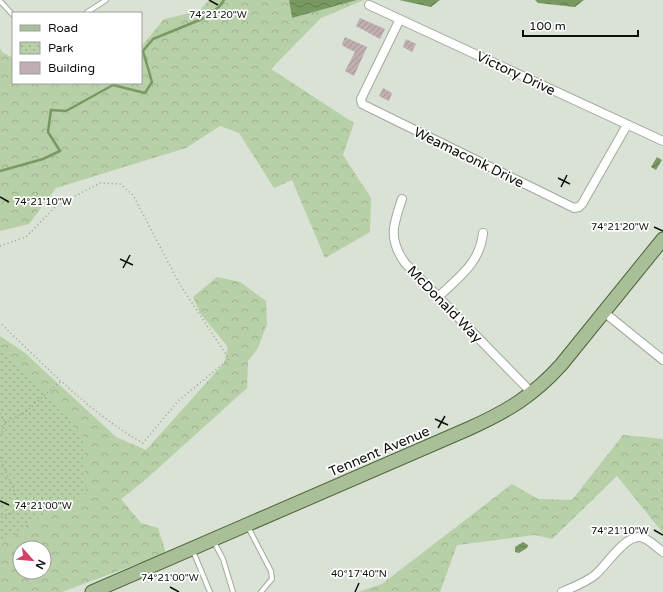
<svg xmlns="http://www.w3.org/2000/svg" width="663" height="592" viewBox="0 0 663 592" font-family="'Varela Round',sans-serif">
  <style>
    .forest { fill: url(#forest-crowns); fill-rule: evenodd }
    .park { fill: url(#park-dots) }
    .water { fill: url(#water-waves) }
    .lines { fill: none; stroke-linecap: round; stroke-linejoin: round }
    .stream { stroke: #799963; stroke-width: 2.5 }
    .building { fill: url(#building-hatch) }
    .lane-casing { stroke: #a1aa9c; stroke-width: 6 }
    .street-casing { stroke: #a1aa9c; stroke-width: 10 }
    .primary-casing { stroke: #4c6539; stroke-width: 15 }
    .path { stroke: #9aa196; stroke-width: 1.5; stroke-dasharray: 1 3; stroke-linecap: butt }
    .lane { stroke: #fff; stroke-width: 4 }
    .street { stroke: #fff; stroke-width: 8 }
    .primary { stroke: #a8bf97; stroke-width: 13 }
    .ticks { fill: none; stroke: #0c0f0a; stroke-width: 1.5 }
    .labels { text-anchor: middle; stroke-width: 3.5; stroke-linejoin: round; paint-order: stroke }
    .street-label { font-size: 14px; fill: #0c0f0a; stroke: #fff }
    .ticks-label { font-size: 10px; text-anchor: middle; fill: #0c0f0a; stroke: #fff; stroke-width: 3.5; stroke-linejoin: round; paint-order: stroke }
  </style>
  <defs>
    <pattern id="forest-crowns" width="20" height="18" patternUnits="userSpaceOnUse"><rect width="20" height="18" fill="#b7d0a7"/><path d="M2 6a3 3 0 1 1 6 0M12 15a3 3 0 1 1 6 0" fill="none" stroke="#9cb18e"/></pattern>
    <pattern id="park-dots" width="8" height="8" patternUnits="userSpaceOnUse"><rect width="8" height="8" fill="#b7d0a7"/><path d="M2 2h.1M6 6h.1" fill="none" stroke="#9cb18e" stroke-width="1.8" stroke-linecap="round"/></pattern>
    <pattern id="water-waves" width="16" height="10" patternUnits="userSpaceOnUse"><rect width="16" height="10" fill="#799963"/><path d="M0 5q4-4 8 0t8 0" fill="none" stroke="#627b50"/></pattern>
    <pattern id="building-hatch" width="6" height="6" patternUnits="userSpaceOnUse"><rect width="6" height="6" fill="#c0aeb0"/><path d="M-1 1l2-2M0 6l6-6M5 7l2-2" fill="none" stroke="#a49496"/></pattern>
  </defs>
  <rect width="100%" height="100%" fill="#d9e2d4"/>
  <path class="forest" d="M209 0H289L292 18 357 0H364L321 18 271 69 354 123 343 155 371 198 370 232 325 258 292 180 274 188 239 133 220 126 186 148 56 188 29 224 0 231V48L2 52 13 58V83H66L72 85 78 83H141V47L164 19 199 11Z
    M217 277 240 282 266 301 267 324 258 348 248 361 247 388 144 481 121 499 141 523 158 528 166 553 62 592H0V546L30 521 86 496 0 404V336L25 353 116 437 146 450 224 363 228 347 200 313 193 297ZM20 548H44V572H20Z
    M623 435 663 439V533L617 476 552 539 535 535 457 545 440 592H358L382 584 512 484 538 499 572 500Z"/>
  <path class="park" d="M0 344 84 437 86 496 30 521 0 546Z"/>
  <path class="water" d="M289 0H357L292 18Z
    M399 0H440L431 7Z
    M535 0H584L575 7 538 3Z
    M657 157 662 160 656 170 651 167Z
    M523 542 528 545 527 548 519 553 515 552V547Z"/>
  <g class="lines">
    <path class="stream" d="M0 171 43 159 60 151 48 132 51 110 66 111 113 85 145 93 152 82 143 51 153 39 202 19 219 7 224 0"/>
  </g>
  <path class="building" d="M360 18 385 29 380 39 356 26Z
    M345 37 367 47 354 76 345 71 355 52 343 46 342 44Z
    M406 39 416 44 412 52 403 47Z
    M383 88 392 93 389 101 379 96Z"/>
  <g class="lines">
    <g class="lane-casing">
      <path id="lane" d="M0 1 13 15
        M86 13 106 0
        M248 527 271 571 272 579 261 592
        M214 542 223 559 233 592
        M193 551 210 592"/>
    </g>
    <g class="street-casing">
      <path id="street" d="M369 5 663 141
        M400 19 361 99 362 104 574 208 579 207 582 204 627 125
        M402 199C393 225 388 239 405 263L532 393
        M438 297C459 277 480 263 483 233
        M605 313 663 360
        M562 592C573 587 585 583 595 575 607 565 624 536 640 537 648 538 656 547 663 552"/>
    </g>
    <g class="primary-casing">
      <path id="primary" d="M92 592 468 429C506 412 533 396 561 365L663 239"/>
    </g>
    <path class="path" d="M0 246 26 237 56 206 100 183 120 184 133 195 179 283 229 359 178 401 143 443C89 413 45 365 0 323
      M0 413 5 423 0 438
      M5 423 24 413 61 381
      M0 457 21 508 0 518"/>
    <use href="#lane" class="lane"/>
    <use href="#street" class="street"/>
    <use href="#primary" class="primary"/>
  </g>
  <path class="ticks" d="M209 0 218 5M558 178 570 184M561 187 567 175M0 197 9 202M654 227 663 231M120 259 133 265M123 268 130 255M435 419 448 425M438 428 445 416M0 501 9 505M654 530 663 535M170 587 179 592M355 592 359 583"/>
  <g class="labels">
    <g class="street-label">
      <text transform="translate(516 73) rotate(25)" y="5">Victory Drive</text>
      <text transform="translate(469 157) rotate(26)" y="5">Weamaconk Drive</text>
      <text transform="translate(445 304) rotate(46)" y="5">McDonald Way</text>
      <text transform="translate(379 451) rotate(-23)" y="5">Tennent Avenue</text>
    </g>
  </g>
  <g class="ticks-label">
    <text x="218" y="18">74°21'20"W</text>
    <text x="43" y="205">74°21'10"W</text>
    <text x="620" y="230">74°21'20"W</text>
    <text x="43" y="509">74°21'00"W</text>
    <text x="620" y="534">74°21'10"W</text>
    <text x="359" y="577">40°17'40"N</text>
    <text x="170" y="581">74°21'00"W</text>
  </g>
  <rect x="12" y="12" width="130" height="72" fill="#ffffff" stroke="#9e9f9d"/>
  <rect x="20" y="25" width="20" height="6" fill="#a8bf97" stroke="#9e9f9d"/>
  <text x="48" y="32" font-size="12" fill="#0c0f0a">Road</text>
  <rect x="20" y="42" width="20" height="12" fill="url(#park-dots)" stroke="#9e9f9d"/>
  <text x="48" y="52" font-size="12" fill="#0c0f0a">Park</text>
  <rect x="20" y="62" width="20" height="12" fill="#c0aeb0" stroke="#9e9f9d"/>
  <text x="48" y="72" font-size="12" fill="#0c0f0a">Building</text>
  <g transform="translate(32 560) rotate(117)"><circle r="19" fill="#ffffff" stroke="#9e9f9d"/>
  <path d="M0-3L7 15L0 10L-7 15Z" fill="#d14268"/>
  <text y="-6" font-size="11" font-weight="bold" text-anchor="middle" fill="#0c0f0a">N</text>
  </g>
  <path d="M523 30v6h115v-6" fill="none" stroke="#0c0f0a" stroke-width="2"/>
  <text x="529" y="30" font-size="12" fill="#0c0f0a" stroke="#ffffff" stroke-width="3" paint-order="stroke">100 m</text>
</svg>
